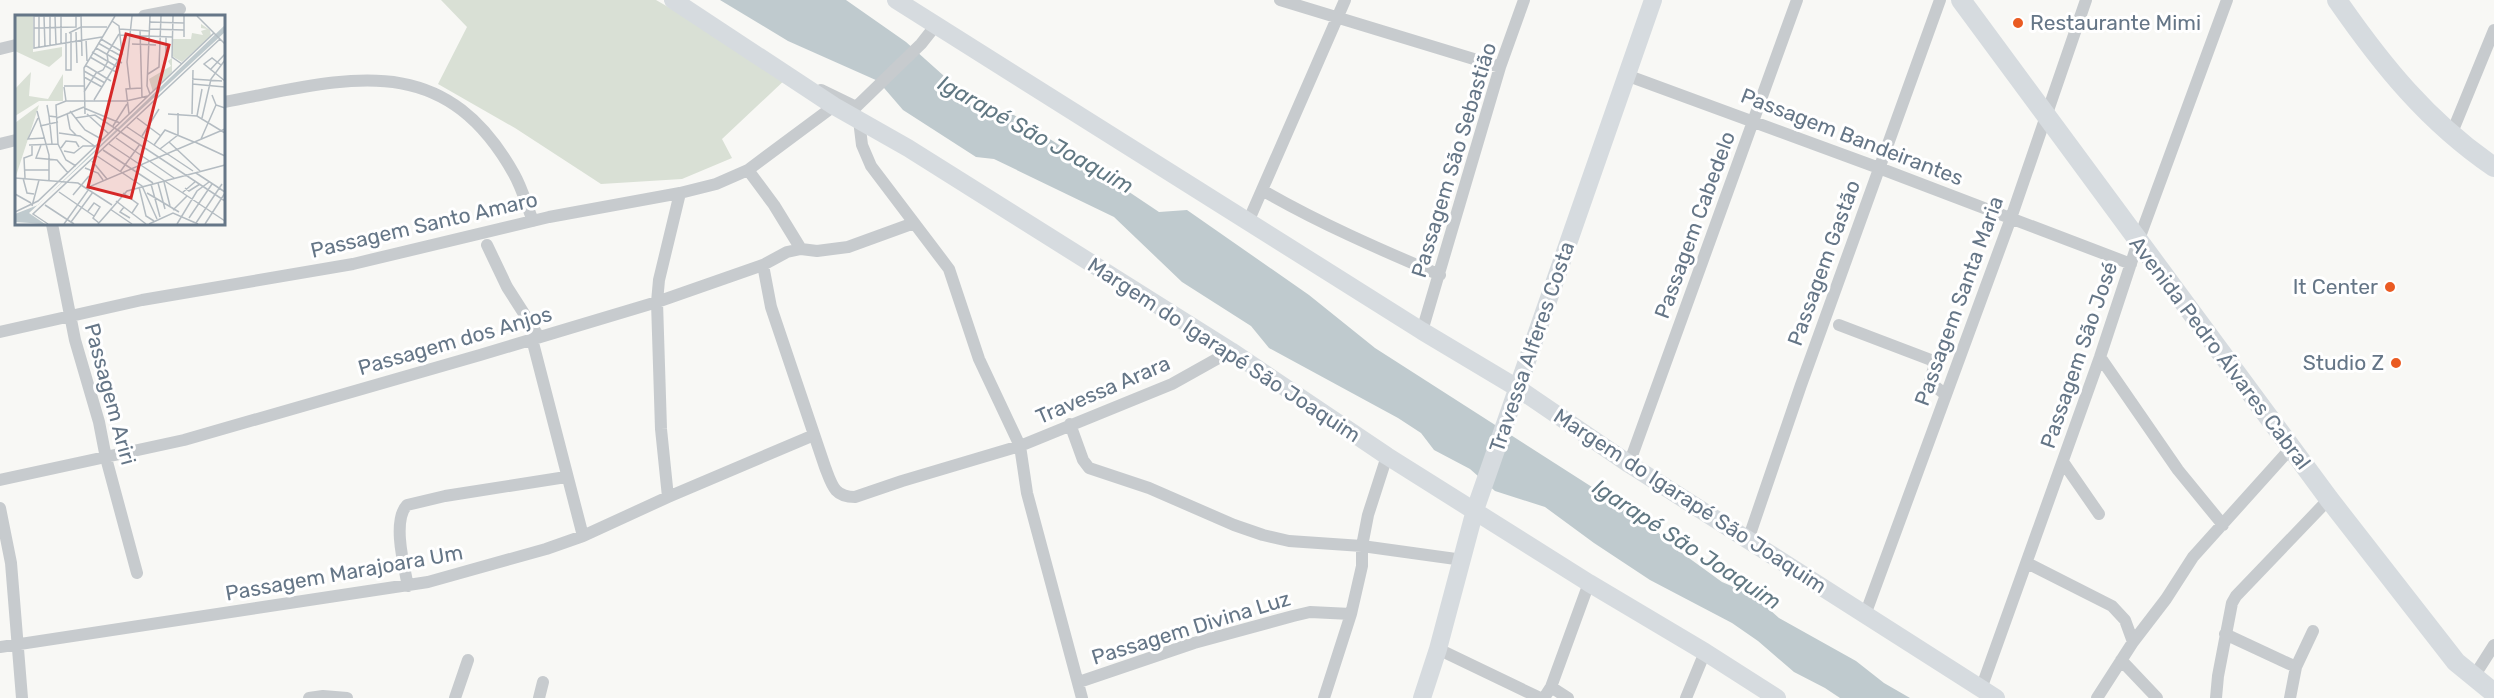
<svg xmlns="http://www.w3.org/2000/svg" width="2494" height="698" viewBox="0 0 2494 698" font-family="Rubik,sans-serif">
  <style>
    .green { fill: #d9e0d5 }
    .water { fill: #bfcace }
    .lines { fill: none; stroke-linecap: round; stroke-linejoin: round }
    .street { stroke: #c7cbce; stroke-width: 12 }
    .secondary { stroke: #d6dbdf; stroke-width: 18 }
    .primary { stroke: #d6dbdf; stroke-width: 20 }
    .poi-dot { fill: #ea5b22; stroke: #fff; stroke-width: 2 }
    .labels { text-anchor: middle; stroke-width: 6; stroke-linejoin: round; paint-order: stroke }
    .poi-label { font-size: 21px; fill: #657687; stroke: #fff; text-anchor: end }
    .street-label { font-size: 21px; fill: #657687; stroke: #fff }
    .water-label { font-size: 22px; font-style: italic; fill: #617883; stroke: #fff }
    .inset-road { fill: none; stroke: #b4bcc2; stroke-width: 1.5 }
    .view { fill: #d62828; fill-opacity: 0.15; stroke: #d62828; stroke-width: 3 }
    .inset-edge { fill: none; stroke: #657687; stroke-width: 3 }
  </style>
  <rect width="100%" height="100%" fill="#f8f8f5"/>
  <path class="green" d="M441 0H656L789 76 722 139 732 158 682 179 601 184 515 128 438 84 467 27Z"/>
  <path class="water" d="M720 0H846L906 42 944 76 980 102 1014 115 1159 212 1187 210 1309 295 1375 348 1642 519 1682 553 1722 582 1753 595 1779 618 1856 661 1884 683 1910 698H1840L1825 688 1794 672 1758 641 1732 623 1650 580 1594 543 1545 507 1495 491 1470 469 1434 450 1421 433 1398 418 1269 348 1251 326 1182 282 1114 217 994 159 976 157 903 110 878 81 788 41Z"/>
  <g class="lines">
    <path class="street" d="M1280 0 1500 67
      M144 16 180 9
      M0 49 16 45
      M1626 75 1879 168 2131 264
      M821 90 856 107 921 44 936 25
      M224 102C344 80 442 45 514 174 522 188 527 206 533 221
      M859 120 862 145 871 166 949 269 979 359 1020 446 1027 493 1082 698
      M2451 135 2494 30
      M0 144 16 140
      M748 170 774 205 801 249
      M1262 190C1319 223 1379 249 1440 275
      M1248 222 1345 0
      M52 224 75 340 99 422 106 458 137 573
      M487 245 507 287 539 337
      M763 265 771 307 825 467C832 485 834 497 855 497L902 481 1020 446 1172 384 1231 351
      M1839 325 1931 360 1935 365 1930 380 1932 384 1946 395
      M1422 331 1500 67 1524 0
      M0 332 142 300 353 264 549 217 680 193 716 184 748 170 834 106
      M532 339 583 536
      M2100 357 2178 470 2223 525
      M1070 424 1083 460 1089 468 1149 488 1234 525 1263 535 1289 541 1362 546 1463 560
      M2063 462 2099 514
      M1629 464 1797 0
      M0 480 184 440 480 355 657 302 763 265 787 252 801 249 817 251 848 247 914 223
      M668 497 661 429 657 302 659 280 680 193
      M0 508 11 563 22 698
      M1748 540 1801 385 1940 0
      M2027 563 2112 606 2125 620 2133 642
      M408 586C404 566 392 521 407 505L445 496 566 477
      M1865 615 2011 218 2086 0
      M2225 634 2296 667
      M0 647 428 582 546 549 583 536 668 497 814 435
      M1438 649 1540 698
      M2121 660 2157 698
      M2473 678 2494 645
      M1079 682 1194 643 1293 616 1310 612 1351 614
      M1551 687 1568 698
      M1981 689 2100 357 2138 242 2227 0
      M309 698 323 696 347 698
      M455 698 468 660
      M539 698 543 682
      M1324 698 1351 614 1362 566V546L1368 515 1387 456
      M1544 698 1551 687 1589 583
      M1686 698 1705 652
      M2097 698 2133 642 2166 599 2193 557 2291 448
      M2216 698 2218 676 2232 603 2236 596 2329 499
      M2290 698 2296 667 2313 631"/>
    <path class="secondary" d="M673 0 834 106 908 148 1231 351 1387 456 1589 583 1705 652 1777 698
      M896 0 1422 331 1519 389 1629 464 1996 698
      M1422 698 1438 649 1475 510 1653 0"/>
    <path class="primary" d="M1961 0 2329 499 2456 662 2494 693
      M2337 0C2382 65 2428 122 2494 167"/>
  </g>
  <g class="poi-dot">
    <circle cx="2018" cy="23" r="6"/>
    <circle cx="2390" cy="287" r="6"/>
    <circle cx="2396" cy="363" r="6"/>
  </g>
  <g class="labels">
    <g class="poi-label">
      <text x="2030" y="30" text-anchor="start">Restaurante Mimi</text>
      <text x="2378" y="294">It Center</text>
      <text x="2384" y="370">Studio Z</text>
    </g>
    <g class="street-label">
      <text transform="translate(1852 137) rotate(21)" y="7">Passagem Bandeirantes</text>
      <text transform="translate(1454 160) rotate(-73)" y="7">Passagem São Sebastião</text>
      <text transform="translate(424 225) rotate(-13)" y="7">Passagem Santo Amaro</text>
      <text transform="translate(1695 225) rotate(-70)" y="7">Passagem Cabedelo</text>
      <text transform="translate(1824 263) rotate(-70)" y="7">Passagem Gastão</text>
      <text transform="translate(1959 301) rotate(-70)" y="7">Passagem Santa Maria</text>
      <text transform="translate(455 341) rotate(-16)" y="7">Passagem dos Anjos</text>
      <text transform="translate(1532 347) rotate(-71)" y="7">Travessa Alferes Costa</text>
      <text transform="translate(1224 350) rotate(33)" y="7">Margem do Igarapé São Joaquim</text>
      <text transform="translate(2220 353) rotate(53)" y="7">Avenida Pedro Álvares Cabral</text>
      <text transform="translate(2079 355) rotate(-71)" y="7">Passagem São José</text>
      <text transform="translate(1103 390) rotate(-23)" y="7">Travessa Arara</text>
      <text transform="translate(110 394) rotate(75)" y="7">Passagem Ariri</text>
      <text transform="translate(1690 501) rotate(33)" y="7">Margem do Igarapé São Joaquim</text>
      <text transform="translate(344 573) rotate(-10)" y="7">Passagem Marajoara Um</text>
      <text transform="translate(1191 628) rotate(-17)" y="7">Passagem Divina Luz</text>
    </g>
    <g class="water-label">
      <text transform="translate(1036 134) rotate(29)" y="8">Igarapé São Joaquim</text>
      <text transform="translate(1687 544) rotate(33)" y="8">Igarapé São Joaquim</text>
    </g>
  </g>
  <g transform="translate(15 15)">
    <rect width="210" height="210" fill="#f8f8f5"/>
    <path d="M0 1H18V37L47 32V41L34 52 0 36ZM186 9 195 15 196 21 167 47 157 41 158 24H176L177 18 188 20 186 16 192 14 186 13ZM157 43V57L138 77 134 64 156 51 153 46ZM16 57 14 81 33 84 48 59V86H24L0 101V74ZM24 90 1 161H0V108Z" fill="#d9e0d5"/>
    <path d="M210 10V17L14 198 30 209 0 207V199L23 190Z" fill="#bfcace"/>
    <path class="inset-road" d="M24 1V33M29 1 30 32M35 1V31M40 1 41 30M46 1V29M65 1H19V33L87 22M66 1 67 41M135 1 132 71 135 79M158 1 157 42 167 49M182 1 210 29M134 7 169 8M19 13 61 12V1M104 14 134 16M134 14 169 15M125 15 127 83M61 17 62 48M51 18V55H56V18M54 18 66 12H92M105 20 157 22M169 22V1M71 24 72 46M86 24 106 36M83 28 106 41M117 29 141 30M81 33 107 48M77 37 104 53M151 41V22M75 42 101 57M70 50 96 66M206 50 197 43 189 49 210 66M195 55 210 39M69 56 90 68M133 59 144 52 146 1M69 62 87 72M177 64 207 66M177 69 210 72M49 71H69M49 72 51 86H111L133 81M115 73 112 47 117 1M69 77 81 58 88 55 93 46 92 39 104 19M197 80 201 90 210 93M79 85 107 39 104 11 97 6M51 86 41 90 43 129 51 145 61 151M32 90 34 101 42 102M69 93 105 108M22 96 34 140V165M55 96 70 115 88 125M52 98 55 114 61 120M70 99 69 53 100 1M72 99 94 119M114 99 111 74 126 73M153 99 182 101 210 118M177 99 178 55M34 101 37 129M182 101 187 74M23 103 13 124 30 123M42 103 69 92M60 103 80 100 210 186M122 103 146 121M187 103 196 64 210 45M25 111 43 107M98 111 112 89M112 112 178 156M44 118 65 121 81 132M127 121 144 94M101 123 159 163M186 124 201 90M154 127 185 156M180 127 210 141M94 129 210 206M14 130 43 129M26 130 21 143 42 145 53 158M139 130 150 115 179 127M46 133 51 126 61 127 64 132M145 134 163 120V98M88 135 138 168M49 136 59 138 68 131H80M82 141 127 171 142 204M77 146 92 164M70 153 83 158 88 165M10 155H34M105 157 125 129M181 158 210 177M0 163 63 168 97 190M8 163 12 178 19 179M10 163 9 143 17 140V131M149 167 155 191M143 168 150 194M136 169 145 202M124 172 131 201 139 206M170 173 174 176 185 169M44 177 79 201M108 178 123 189 117 198M132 178 164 197M167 178 181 166M0 179 16 188M58 180 74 161M101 186 131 209M30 190 59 209M17 191 24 165M109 192 105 197 115 203M95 194 117 209M158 195 172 181M73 196 79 188 85 192 78 203 84 208M0 197 23 186 199 18M174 203 197 169M56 207 78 177M181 208 207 169M33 209 18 199 205 24M49 209 76 171 210 114M83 209 112 176 210 150M134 209 158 198 183 209M162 209 182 176 194 167M190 209 210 178"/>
    <path class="view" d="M111 19 154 30 116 183 73 172Z"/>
    <rect width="210" height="210" class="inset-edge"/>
  </g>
</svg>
